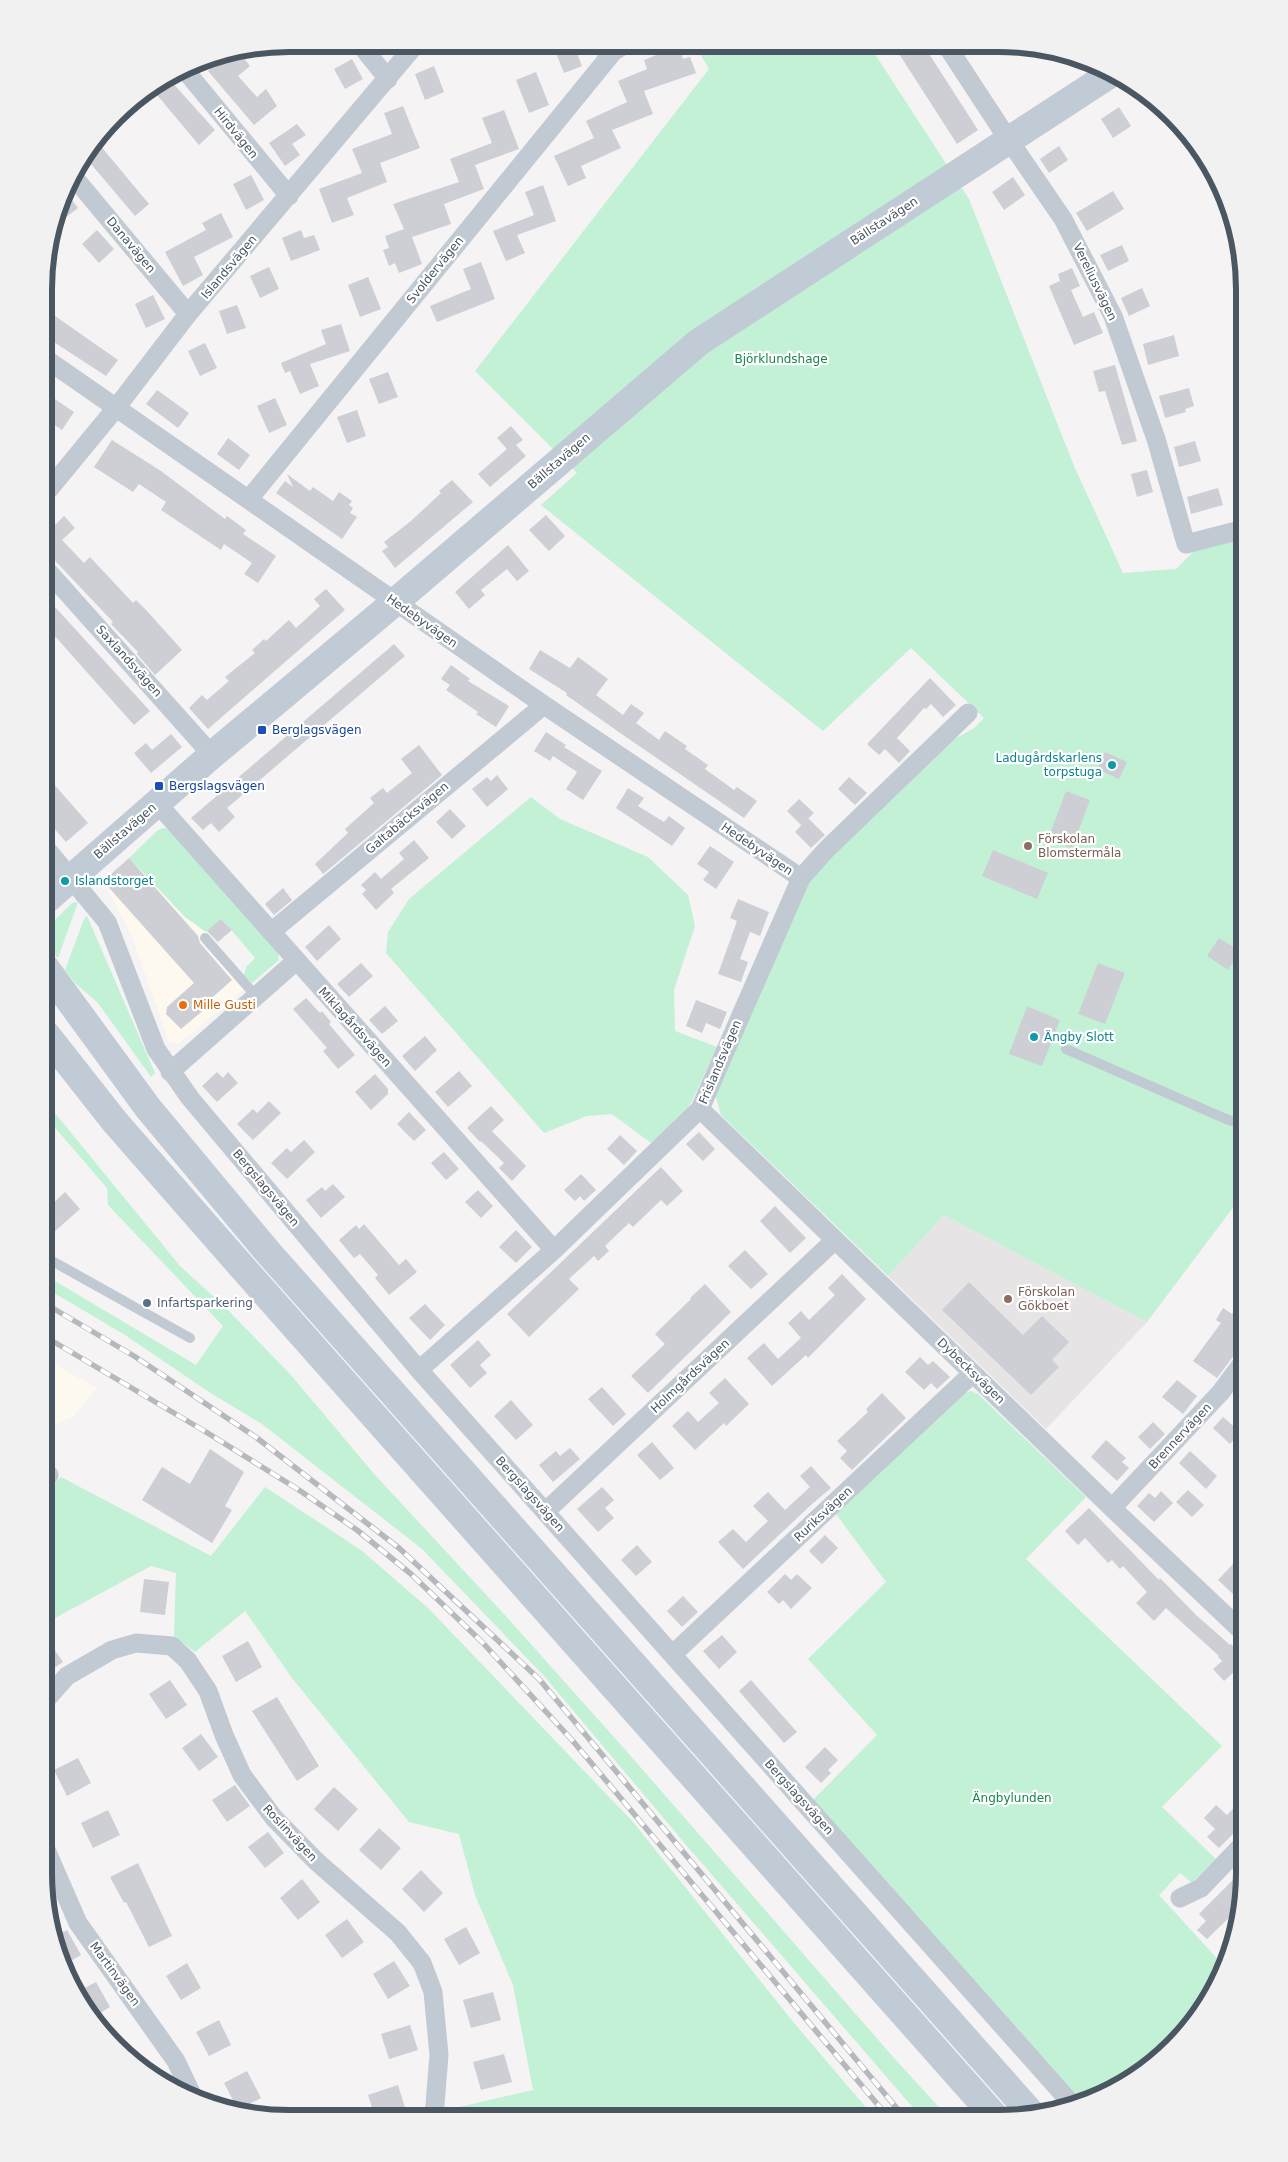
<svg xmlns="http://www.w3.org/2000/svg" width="1288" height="2162" viewBox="0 0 1288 2162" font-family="'DejaVu Sans',sans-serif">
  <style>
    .commercial { fill: #fdf9ef }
    .education { fill: #e6e4e5 }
    .green { fill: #c3f1d5 }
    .building { fill: #cdcfd5 }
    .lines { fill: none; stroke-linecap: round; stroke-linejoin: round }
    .lane { stroke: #c1cad2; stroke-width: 10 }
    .street { stroke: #c1cad2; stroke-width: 19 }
    .secondary { stroke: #c1cbd6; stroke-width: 28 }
    .rail-casing { stroke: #b5b8bd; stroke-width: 5.5 }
    .rail { stroke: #fff; stroke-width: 4; stroke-dasharray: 11; stroke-linecap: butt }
    .transit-dot { fill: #1a4fb4; stroke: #fff; stroke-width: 2 }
    .culture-dot { fill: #0f9aa8; stroke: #fff; stroke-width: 2 }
    .education-dot { fill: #8d6e63; stroke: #fff; stroke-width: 2 }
    .food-dot { fill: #e8710a; stroke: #fff; stroke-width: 2 }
    .service-dot { fill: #5c6f8a; stroke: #fff; stroke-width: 2 }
    .labels { text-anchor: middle; stroke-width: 4.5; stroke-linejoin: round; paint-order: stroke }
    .street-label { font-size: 12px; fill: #4a5661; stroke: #fff }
    .park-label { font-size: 12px; fill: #17864f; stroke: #fff }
    .transit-label { font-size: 12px; fill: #164399; stroke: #fff; text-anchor: start }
    .culture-label { font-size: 12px; fill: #0d838f; stroke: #fff; text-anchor: start }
    .education-label { font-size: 12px; fill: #785e54; stroke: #fff; text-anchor: start }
    .food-label { font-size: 12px; fill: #c56008; stroke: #fff; text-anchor: start }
    .service-label { font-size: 12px; fill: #4e5e75; stroke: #fff; text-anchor: start }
    .rim { fill: none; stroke: #4a5661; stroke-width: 6 }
  </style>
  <rect width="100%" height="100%" fill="#f5f3f3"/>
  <path class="commercial" d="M129 858 185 917 206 932 252 983 179 1044 169 1042 132 937 103 881Z
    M44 1358 97 1388 74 1416 44 1430Z"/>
  <path class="education" d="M944 1215 1147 1322 1046 1429 888 1276Z"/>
  <path class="green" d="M695 45H869L969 199 1074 466 1123 573 1176 569 1194 551 1244 538V1193L1147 1322 944 1215 888 1276 721 1115 715 1095 806 882 952 740 973 729 984 718 911 648 823 731 541 505 577 473 475 371 709 69Z
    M531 797 560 819 648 857 688 895 695 926 674 990 675 1031 717 1047 691 1103 682 1116 651 1143 612 1114 587 1116 544 1133 386 953 388 932 409 899Z
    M164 828 173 831 278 951 279 960 252 983 244 975 246 967 255 958 222 919 206 932 185 917 129 858 158 830Z
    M78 902 58 958C36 931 52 924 72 903Z
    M87 916 155 1073 151 1077 98 1003 76 984 65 970 84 919Z
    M45 1101 180 1266 225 1307 290 1374 375 1475 504 1614 629 1754 894 2058 949 2118H922L687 1846 545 1677 422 1549 262 1424 209 1392 125 1335 44 1287 45 1275 196 1365 223 1326 108 1205 107 1188 45 1116Z
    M971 1391 978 1394 1086 1497 1026 1559 1222 1746 1162 1807 1216 1859 1192 1883 1180 1873 1159 1895 1224 1966 1194 2022 1148 2068 1093 2100 1083 2102 813 1800 877 1735 808 1659 886 1582 836 1514 964 1393Z
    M61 1477 211 1556 265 1487 361 1550 428 1608 633 1822 794 2023 875 2118 446 2117V2110L533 2090 513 1985 475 1895 459 1834 409 1822 292 1678 245 1611 195 1652 174 1636 176 1573 151 1566 44 1624V1493Z"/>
  <path class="building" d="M564 45H574L582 66 564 73 554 48Z
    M656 45H678L683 59 690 57 696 73 644 91 653 114 612 130 621 148 581 166 586 178 568 186 554 156 594 138 586 121 627 102 618 81 647 69 644 60 659 54Z
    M894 46H924L978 130 957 144Z
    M240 53 250 66 238 76 257 97 266 89 277 106 254 125 208 71 224 57 228 62Z
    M352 59 363 79 345 89 334 69Z
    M434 66 444 92 425 100 415 74Z
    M536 72 549 105 529 113 516 80Z
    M169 79 215 130 199 145 152 89Z
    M403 106 420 148 380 163 387 182 347 198 354 215 332 223 319 189 362 173 352 149 392 134 384 113Z
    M1119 107 1131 126 1113 138 1101 119Z
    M504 110 519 149 475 165 484 189 444 204 451 224 412 237 422 264 399 273 395 263 389 266 383 250 389 248 385 236 404 229 393 204 459 182 450 159 492 143 482 118Z
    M297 124 306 135 292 144 300 155 285 166 269 143Z
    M99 144 149 204 135 216 86 158Z
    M1059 146 1068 160 1049 173 1040 159Z
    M251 175 264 200 246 210 233 184Z
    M1013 177 1025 195 1004 210 992 192Z
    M543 185 556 221 517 235 525 253 506 261 493 231 534 215 525 192Z
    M1113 191 1124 209 1087 231 1076 213Z
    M66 192 78 208 55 226 62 204Z
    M221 213 233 237 194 257 203 275 183 286 165 252 206 230 202 223Z
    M97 230 114 249 99 263 82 244Z
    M301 230 304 238 314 235 320 250 291 261 282 238Z
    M1122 245 1129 261 1108 271 1100 255Z
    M481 262 495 299 437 322 430 306 471 289 463 269Z
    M269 267 279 289 260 298 250 276Z
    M1072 268 1080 286 1071 290 1083 317 1094 312 1103 333 1074 345 1049 286 1060 281 1058 274Z
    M368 277 381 309 360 317 348 285Z
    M1142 288 1150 306 1129 316 1121 298Z
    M153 295 165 319 146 328 135 304Z
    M237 305 246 328 227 334 219 311Z
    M55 316 118 360 106 376 46 337V329Z
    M341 324 350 351 310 364 319 386 300 394 290 371 285 373 281 363 326 344 321 330Z
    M1174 335 1179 356 1148 365 1143 344Z
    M205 343 217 368 200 376 188 351Z
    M1115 365 1137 441 1122 445 1105 391 1099 392 1093 371Z
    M388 372 398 397 379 404 369 379Z
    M1189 388 1194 406 1185 409 1186 412 1165 418 1159 396Z
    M157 390 189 413 178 428 146 404Z
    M46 393 74 412 62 430 46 419Z
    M275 398 287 425 269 433 257 406Z
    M357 410 366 436 347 443 337 417Z
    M511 426 523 440 516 445 526 456 490 487 478 474 507 449 497 438Z
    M228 438 250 455 239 470 217 454Z
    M112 440 161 471 225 519 227 516 246 530 243 534 276 556 258 583 244 574 252 563 224 544 221 550 161 510 166 502 139 484 133 492 94 467Z
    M1195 441 1201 461 1179 467 1174 447Z
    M1147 470 1153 492 1137 497 1131 474Z
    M287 474 310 491 313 487 333 501 339 492 352 501 349 505 353 508 350 513 357 517 342 539 276 493 285 481 293 487Z
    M452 480 473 502 395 568 382 551 388 547 384 542 411 521 441 493 439 491Z
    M1218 488 1223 505 1191 514 1187 497Z
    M546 515 565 536 549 551 529 530Z
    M64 516 75 528 62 540 84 563 90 557 133 603 136 600 147 611 182 650 155 675 137 654 138 652 111 624 113 622 45 550V518L53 527Z
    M508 545 529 571 517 581 507 569 481 590 485 595 469 609 455 592Z
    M326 589 345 610 208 729 189 708 202 695 207 700 229 681 225 677 255 653 252 650 264 639 266 641 289 620 296 628 320 606 314 599Z
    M45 596 150 711 134 725 45 625Z
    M394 644 405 656 227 808 235 817 219 832 211 823 203 830 191 818Z
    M540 650 570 668 578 657 608 679 596 695 623 715 631 704 644 713 636 723 659 740 665 731 687 746 685 749 708 765 705 769 734 790 737 787 757 801 744 818 626 737 566 695 567 693 529 669Z
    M451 665 470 679 468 681 509 706 496 727 476 714 478 712 446 690 450 685 441 679Z
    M930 678 956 705 943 717 931 704 926 709 924 708 897 738 910 751 899 763 885 749 879 755 867 744Z
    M546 732 566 745 564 747 602 771 583 800 566 789 577 772 553 756 550 761 534 751Z
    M171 734 182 747 151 773 134 753 146 743 152 750Z
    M419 745 442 775 323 874 315 864 348 833 345 829 374 803 370 798 383 788 387 793 412 773 401 759Z
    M1105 752 1127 762 1119 779 1097 769Z
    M45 774 88 823 66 842 45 818Z
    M497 775 508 789 487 807 472 789 487 777 491 781Z
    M849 777 867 793 855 805 838 789Z
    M628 788 644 798 638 806 664 822 669 816 685 828 672 846 616 808Z
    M1066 791 1090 800 1072 848 1048 839Z
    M799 799 814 813 801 825 787 811Z
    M450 809 466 826 452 839 436 822Z
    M808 818 825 835 811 848 795 832Z
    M414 840 429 858 391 889 394 893 376 910 362 894 366 890 361 885 375 872 381 879 404 859 399 853Z
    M710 846 734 862 716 889 703 880 709 872 697 864Z
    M993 850 1048 873 1037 899 982 876Z
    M129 858 198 936 200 943 232 980 205 1004V1009L181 1029 166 1014 167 1007 194 983 103 881Z
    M283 888 292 900 274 915 265 904Z
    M738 899 769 912 760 936 750 932 740 959 748 962 741 982 718 974 737 921 730 918Z
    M221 919 232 930 218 942 207 931Z
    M329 925 341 939 317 961 305 947Z
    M1219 938 1240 951 1228 970 1207 956Z
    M361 963 373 976 349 997 337 984Z
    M1098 963 1125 973 1105 1024 1078 1014Z
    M306 998 320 1013 322 1011 331 1022 329 1024 355 1055 338 1069 323 1051 327 1048 293 1009Z
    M696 1000 727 1012 720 1029 706 1023 702 1033 686 1026Z
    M385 1006 398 1021 382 1034 369 1020Z
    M1027 1006 1060 1020 1042 1066 1009 1054Z
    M425 1036 437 1050 415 1071 402 1056Z
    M459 1071 472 1086 448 1107 435 1092Z
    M217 1072 223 1078 228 1072 238 1083 217 1102 202 1086Z
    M375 1074 388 1089V1094L371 1110 355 1092Z
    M269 1101 281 1113 253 1140 237 1124 253 1109 257 1113Z
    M491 1106 504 1120 492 1131 526 1166 512 1181 499 1168 504 1163 481 1141 480 1142 467 1128Z
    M409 1112 426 1130 414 1141 397 1124Z
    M699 1132 715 1149 703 1161 686 1144Z
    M620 1135 637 1151 624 1165 607 1149Z
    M304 1140 315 1152 287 1179 271 1163 287 1148 291 1152Z
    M444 1152 459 1169 446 1180 431 1163Z
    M661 1167 683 1191 667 1206 661 1200 633 1227 629 1223 605 1246 609 1251 598 1261 594 1256 569 1279 579 1289 529 1337 507 1314Z
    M581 1174 596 1190 584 1201 580 1196 575 1201 564 1190Z
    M333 1184 345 1197 321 1218 306 1200 322 1187 325 1191Z
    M478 1190 493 1206 481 1218 465 1202Z
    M65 1192 80 1209 45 1240V1211Z
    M775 1206 806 1238 790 1253 760 1221Z
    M364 1224 399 1265 406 1259 417 1272 389 1295 375 1278 378 1275 360 1254 354 1258 339 1240 356 1225 359 1229Z
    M516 1230 532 1247 516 1263 499 1247Z
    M745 1250 768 1274 751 1289 728 1266Z
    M842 1274 866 1299 808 1358 806 1355 772 1386 747 1358 764 1343 778 1359 801 1338 788 1323 801 1311 809 1320 835 1295 828 1288Z
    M969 1282 1023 1335 1042 1316 1069 1342 1052 1360 1059 1367 1031 1395 942 1310Z
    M705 1284 731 1312 648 1393 631 1376 665 1344 655 1334 691 1299 690 1298Z
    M1244 1295V1342L1217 1378 1193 1361 1221 1323 1216 1320 1223 1308 1232 1314Z
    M425 1304 445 1325 430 1340 409 1318Z
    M478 1340 491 1355 480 1365 487 1373 470 1388 450 1365Z
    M920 1357 928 1365 933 1361 950 1377 937 1389 931 1383 924 1390 905 1372Z
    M725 1378 749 1404 726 1426 724 1423 695 1450 672 1426 688 1411 698 1422 719 1403 709 1393Z
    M1177 1380 1197 1396 1183 1414 1162 1397Z
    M602 1387 626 1414 613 1426 588 1399Z
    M882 1393 906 1418 852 1470 840 1458 847 1451 837 1441 868 1412 866 1409Z
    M511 1400 533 1425 516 1440 494 1416Z
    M1223 1417 1240 1432 1230 1444 1213 1428Z
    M1153 1422 1165 1434 1150 1449 1138 1437Z
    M1106 1440 1126 1458 1122 1462 1129 1468 1117 1481 1091 1457Z
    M652 1442 674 1468 660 1480 637 1455Z
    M570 1448 580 1459 553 1482 539 1465 556 1451 560 1456Z
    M210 1449 244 1472 225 1506 232 1510 212 1543 142 1500 162 1467 190 1484Z
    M1190 1451 1217 1476 1206 1489 1179 1463Z
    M811 1466 831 1488 812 1504 743 1569 718 1542 733 1529 746 1542 768 1521 753 1506 768 1492 785 1510 810 1487 800 1476Z
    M602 1487 614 1500 605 1508 614 1518 598 1532 577 1509Z
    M1188 1490 1204 1505 1192 1517 1176 1502Z
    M1161 1491 1173 1503 1154 1522 1137 1506 1149 1493 1155 1498Z
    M1089 1508 1159 1580 1160 1578 1196 1615 1230 1645 1231 1644 1244 1657V1663L1224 1681 1213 1669 1222 1661 1218 1657 1219 1656 1166 1608 1154 1621 1136 1603 1147 1592 1123 1566 1120 1569 1112 1560 1108 1563 1085 1538 1078 1545 1065 1531Z
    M825 1535 838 1548 822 1564 809 1551Z
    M637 1545 652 1562 636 1576 621 1560Z
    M1233 1564 1244 1575V1584L1234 1595 1218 1580Z
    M785 1574 791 1580 797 1574 812 1588 791 1609 783 1600 779 1604 767 1592Z
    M144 1579 169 1582 165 1615 140 1612Z
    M683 1596 698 1612 682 1627 667 1611Z
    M44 1635 63 1662 44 1675Z
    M722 1635 737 1652 719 1669 703 1651Z
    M248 1641 262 1667 236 1682 222 1656Z
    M170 1680 187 1705 166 1719 149 1694Z
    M751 1680 797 1732 784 1743 739 1691Z
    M277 1697 319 1766 297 1781 252 1711Z
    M201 1734 218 1757 199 1771 182 1748Z
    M825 1747 838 1760 828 1770 831 1773 821 1783 805 1767Z
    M78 1758 91 1783 67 1796 54 1770Z
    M235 1785 250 1806 227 1822 212 1800Z
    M334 1787 358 1809 338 1831 314 1809Z
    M1244 1797V1823L1219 1848 1207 1837 1215 1829 1204 1818 1216 1805 1227 1815Z
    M108 1810 120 1835 93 1848 81 1823Z
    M379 1828 401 1848 381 1870 359 1850Z
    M268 1832 284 1853 265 1868 248 1847Z
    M138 1863 172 1936 149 1947 126 1902 124 1903 110 1877Z
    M1244 1869V1889L1240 1907 1207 1939 1197 1930 1206 1921 1199 1914Z
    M421 1870 443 1893 424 1912 402 1889Z
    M302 1879 320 1902 298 1920 280 1898Z
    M347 1919 364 1942 342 1958 325 1935Z
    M466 1927 480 1953 459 1965 444 1939Z
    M67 1930 81 1955 62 1966 56 1936Z
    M394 1961 410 1986 388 1999 373 1974Z
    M187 1963 201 1988 181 2000 166 1976Z
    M96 1982 110 2007 92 2018 77 1992Z
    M493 1992 501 2020 471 2028 463 2000Z
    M219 2020 231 2045 209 2056 196 2032Z
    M410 2025 418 2050 389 2059 381 2034Z
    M504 2054 512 2082 481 2090 473 2062Z
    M247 2071 261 2098 238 2110 224 2083Z
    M398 2085 407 2114 399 2117H375L368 2095Z"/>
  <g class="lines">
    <path class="lane" d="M205 938 256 996
      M1066 1049 1226 1119 1244 1125
      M1240 1182 1244 1176
      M45 1257 190 1338"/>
    <path class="street" d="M360 44 388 79
      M947 46 1000 127 1063 219 1113 316 1156 439 1186 544 1244 529
      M184 69 289 196
      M73 176 188 314
      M46 359 544 705 801 878
      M46 493 116 408 188 314 416 44
      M249 499 613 52 624 45
      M45 568 212 755
      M157 803 554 1250
      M45 847 107 922 156 1049 190 1098 419 1370 1072 2104
      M271 932 544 705
      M170 1072 296 961
      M700 1109 1112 1508 1244 1633
      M419 1370 554 1250 700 1109 801 878 826 850 968 713
      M44 1476 49 1475
      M1112 1508 1221 1392 1244 1361
      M545 1512 835 1240
      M673 1654 973 1373
      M44 1702 67 1676 112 1650 136 1643 172 1646 188 1661 208 1691 224 1735 242 1775 274 1818 316 1861 398 1933 422 1963 433 1992 439 2055 434 2117
      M44 1845 78 1923 176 2061 194 2099
      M1180 1898 1201 1888 1244 1843"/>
    <path class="secondary" d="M45 901 212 755 395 602 699 342 1112 73
      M45 967 148 1108 267 1251 1030 2112
      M45 1033 115 1122 242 1267 996 2118"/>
    <g class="rail-casing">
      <path id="rail" d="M44 1303 134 1356 257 1438 399 1548 539 1679 905 2118
        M44 1336 206 1432 299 1490 357 1530 411 1574 482 1642 572 1740 889 2118"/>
    </g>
    <use href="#rail" class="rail"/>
  </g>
  <g class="transit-dot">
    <rect x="257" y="725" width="10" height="10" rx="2.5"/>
    <rect x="154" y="781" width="10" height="10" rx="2.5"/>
  </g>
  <g class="culture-dot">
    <circle cx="1112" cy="765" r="5"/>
    <circle cx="65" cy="881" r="5"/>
    <circle cx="1034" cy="1037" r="5"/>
  </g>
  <g class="education-dot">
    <circle cx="1028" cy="846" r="5"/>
    <circle cx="1008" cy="1299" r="5"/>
  </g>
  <circle class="food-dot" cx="183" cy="1005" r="5"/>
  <circle class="service-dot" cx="147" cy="1303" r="5"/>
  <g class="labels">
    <g class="street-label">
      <text transform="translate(236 133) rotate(51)" y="4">Hirdvägen</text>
      <text transform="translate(884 221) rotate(-33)" y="4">Bällstavägen</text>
      <text transform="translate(131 245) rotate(50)" y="4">Danavägen</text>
      <text transform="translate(229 267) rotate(-50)" y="4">Islandsvägen</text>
      <text transform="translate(435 270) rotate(-51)" y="4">Svoldervägen</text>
      <text transform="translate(1095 282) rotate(64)" y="4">Vereliusvägen</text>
      <text transform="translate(559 461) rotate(-41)" y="4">Bällstavägen</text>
      <text transform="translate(422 621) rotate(35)" y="4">Hedebyvägen</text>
      <text transform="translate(129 661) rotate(48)" y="4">Saxlandsvägen</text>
      <text transform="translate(407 818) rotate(-40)" y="4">Galtabäcksvägen</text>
      <text transform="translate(125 831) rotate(-41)" y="4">Bällstavägen</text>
      <text transform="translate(757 849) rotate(34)" y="4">Hedebyvägen</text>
      <text transform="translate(355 1027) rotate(48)" y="4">Miklagårdsvägen</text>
      <text transform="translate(720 1062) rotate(-67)" y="4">Frislandsvägen</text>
      <text transform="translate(266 1188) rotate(50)" y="4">Bergslagsvägen</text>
      <text transform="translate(971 1371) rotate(44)" y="4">Dybecksvägen</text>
      <text transform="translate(690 1376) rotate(-43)" y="4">Holmgårdsvägen</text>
      <text transform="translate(1180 1436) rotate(-47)" y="4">Brennervägen</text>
      <text transform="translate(530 1494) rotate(48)" y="4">Bergslagsvägen</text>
      <text transform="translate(823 1514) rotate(-43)" y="4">Ruriksvägen</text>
      <text transform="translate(799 1797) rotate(48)" y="4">Bergslagsvägen</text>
      <text transform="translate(290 1833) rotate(47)" y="4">Roslinvägen</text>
      <text transform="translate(115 1974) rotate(54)" y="4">Martinvägen</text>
    </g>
    <g class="park-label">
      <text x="781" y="363">Björklundshage</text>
      <text x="1012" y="1802">Ängbylunden</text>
    </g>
    <g class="transit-label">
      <text x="272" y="734">Berglagsvägen</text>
      <text x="169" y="790">Bergslagsvägen</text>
    </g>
    <g class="culture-label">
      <text x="1102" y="762" text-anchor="end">Ladugårdskarlens<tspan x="1102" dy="14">torpstuga</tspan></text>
      <text x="75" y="885">Islandstorget</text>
      <text x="1044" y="1041">Ängby Slott</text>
    </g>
    <g class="education-label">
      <text x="1038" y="843">Förskolan<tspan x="1038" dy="14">Blomstermåla</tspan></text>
      <text x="1018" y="1296">Förskolan<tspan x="1018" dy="14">Gökboet</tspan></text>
    </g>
    <g class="food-label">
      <text x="193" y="1009">Mille Gusti</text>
    </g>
    <g class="service-label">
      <text x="157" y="1307">Infartsparkering</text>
    </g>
  </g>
  <path d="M0 0H1288V2162H0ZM289 52H999A237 237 0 0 1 1236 289V1873A237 237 0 0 1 999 2110H289A237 237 0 0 1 52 1873V289A237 237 0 0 1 289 52Z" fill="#f1f1f2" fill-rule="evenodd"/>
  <path class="rim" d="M289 52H999A237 237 0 0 1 1236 289V1873A237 237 0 0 1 999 2110H289A237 237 0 0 1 52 1873V289A237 237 0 0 1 289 52Z"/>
</svg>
